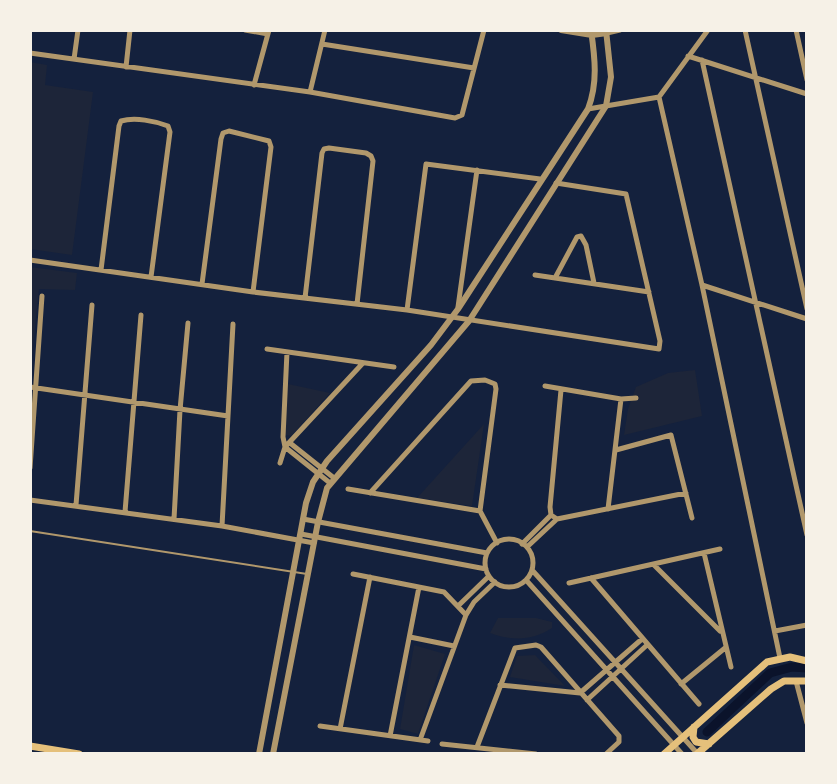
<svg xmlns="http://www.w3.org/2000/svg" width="837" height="784" viewBox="0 0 837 784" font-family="'PT Sans',sans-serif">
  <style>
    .green { fill: #1d2539 }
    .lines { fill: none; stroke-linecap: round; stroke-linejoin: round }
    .canal { stroke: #0b132b; stroke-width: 9 }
    .service { stroke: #b1986c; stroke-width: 2 }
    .minor { stroke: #b1986c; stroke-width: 5 }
    .tertiary { stroke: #b1986c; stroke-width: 6 }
    .secondary { stroke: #e5c07b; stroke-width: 7 }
  </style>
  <rect width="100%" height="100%" fill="#14213d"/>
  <path class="green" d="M30 62 47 65 45 85 93 92 72 255 30 249Z
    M30 267 77 273 75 290 39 289 32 357Z
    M695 370 702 416 624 435 628 409 636 387 668 373Z
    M288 384 330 393 291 436 285 435Z
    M484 424 472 506 417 498Z
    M498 618H536L552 622V628C532 641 512 641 490 633Z
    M414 645 445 654 418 734 400 729Z
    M535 655 565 686 510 677 517 656Z"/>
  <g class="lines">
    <path class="canal" d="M707 732 770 673 792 667 807 668"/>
    <path class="service" d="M30 531 307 574"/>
    <path class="minor" d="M245 30 268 34
      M745 30 807 309
      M796 30 807 80
      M607 33 620 30
      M322 44 474 68
      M30 53 310 92 455 118 462 115 484 30
      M688 56 807 94
      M74 59 78 30
      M702 60 807 535
      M126 67 130 30
      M254 85 269 30
      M310 92 325 30
      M659 97 702 285 780 658
      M588 109 659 97 708 30
      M30 260 253 292 407 310 659 349 660 341 626 194 556 183
      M101 270 119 126 121 121C135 117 155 121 168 126L170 132 151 277
      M535 275 649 292
      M555 278 577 237 581 236 586 245 594 283
      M202 284 221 139 223 133 229 131 269 141 271 147 253 292
      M702 285 807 319
      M305 298 322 153 324 149 329 148 366 153 371 156 373 161 357 304
      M458 307 477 170
      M407 310 426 164 540 179
      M267 349 394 367
      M545 386 621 399 636 398
      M30 387 228 416
      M290 443 334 478
      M285 447 363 363
      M285 447 330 483
      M616 450 671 435 692 518
      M280 463 285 447 283 437 287 352
      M30 468 42 296
      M348 489 480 511
      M370 493 471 381 485 380 495 384 496 389 480 511 497 543
      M30 500 222 526 314 543
      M76 505 92 305
      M608 509 621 399
      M125 512 141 315
      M174 519 180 410 188 323
      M303 519 487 553
      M557 519 551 515 550 507 561 390
      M557 519 686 493
      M222 526 233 324
      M301 534 486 569
      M485 563a24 24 0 1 1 48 0a24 24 0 1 1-48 0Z
      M522 544 551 515
      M527 547 557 519
      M704 553 731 667
      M654 565 720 631
      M532 570 697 753
      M353 574 444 592 466 615
      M591 578 699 704
      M526 580 682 754
      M569 583 720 549
      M458 606 489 576
      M775 631 807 625
      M410 637 454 646
      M796 681 807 723
      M681 684 725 648
      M500 685 580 693 642 639
      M587 700 647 645
      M320 726 428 741
      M340 729 370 577
      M390 736 419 587
      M420 740 466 615 474 602 495 582
      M442 744 536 754
      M477 747 515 648 536 645 541 647 619 736V742L606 754"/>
    <path class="tertiary" d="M561 30 592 35 607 33
      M259 754 306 503 313 482 327 461 431 345 458 309 588 109C598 83 595 58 591 30
      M273 754 318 522 327 488 469 321 606 106 611 77 606 30"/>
    <path class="secondary" d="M694 727 693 737 696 742 709 744
      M30 746 79 754
      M664 754 767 662 790 657 807 661
      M697 754 771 689 784 681H807"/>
  </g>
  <rect width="837" height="784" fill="none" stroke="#f6f1e7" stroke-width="64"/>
</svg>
